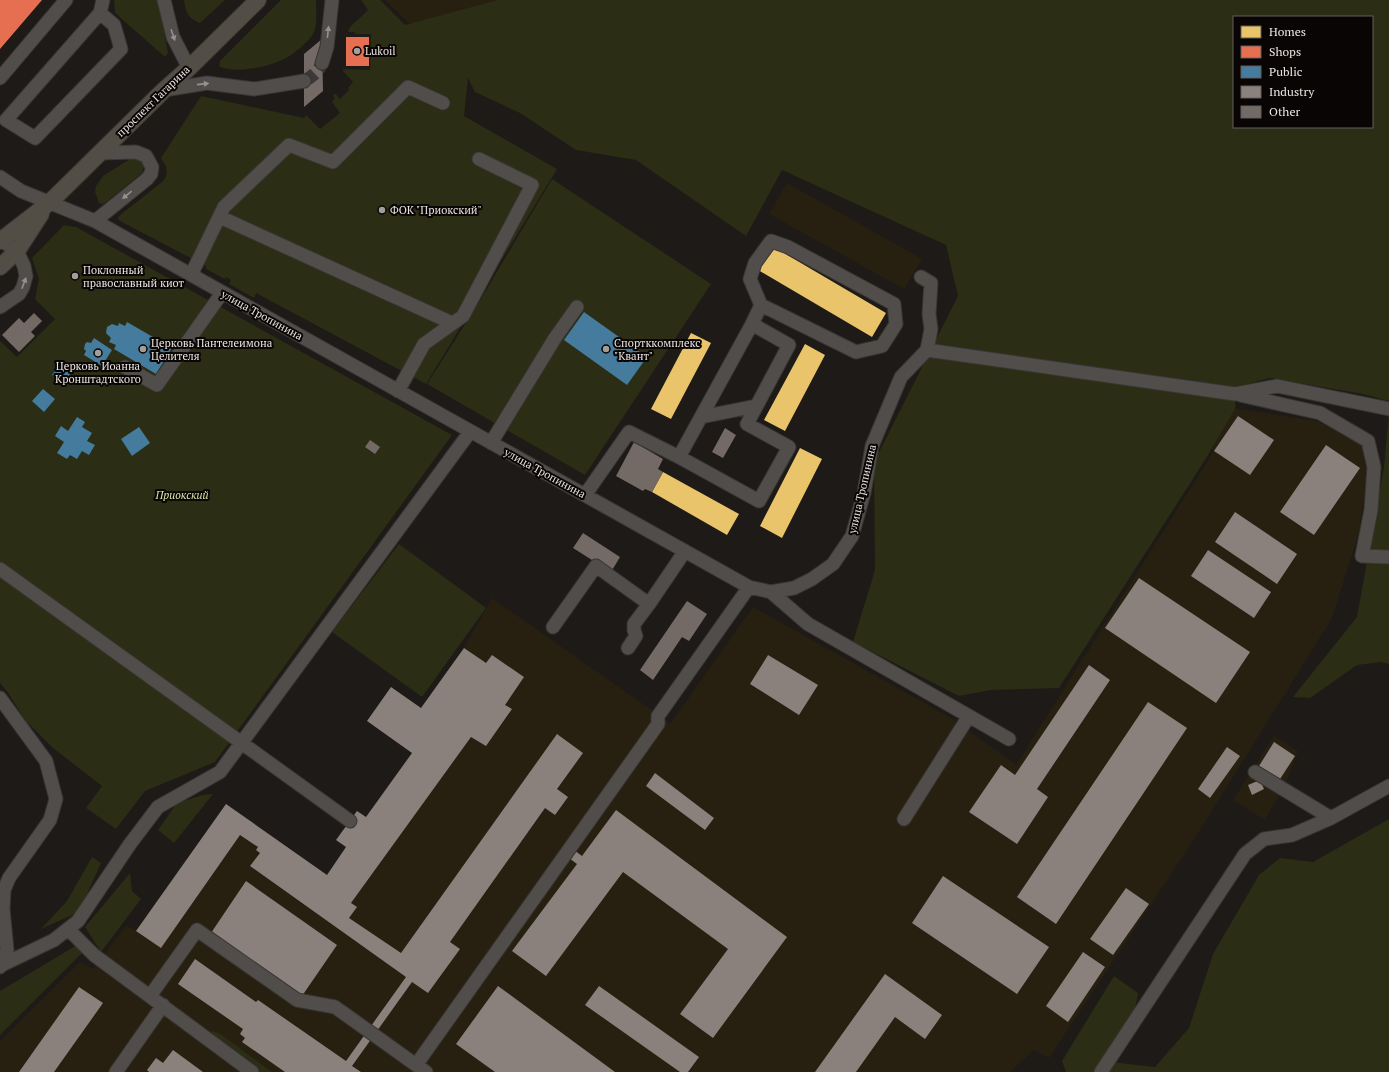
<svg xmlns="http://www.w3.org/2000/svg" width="1389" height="1072" viewBox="0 0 1389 1072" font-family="'PT Serif',serif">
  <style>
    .industrial { fill: #272011 }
    .green { fill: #2b2d14; fill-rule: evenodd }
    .homes { fill: #e9c46a }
    .shops { fill: #e76f51 }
    .public { fill: #457b9d }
    .industry { fill: #8a817c }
    .building { fill: #736a65 }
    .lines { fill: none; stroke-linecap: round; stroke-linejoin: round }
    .minor-tunnel { stroke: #3d3835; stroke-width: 13; stroke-dasharray: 13 6; stroke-linecap: butt }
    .minor-casing { stroke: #383633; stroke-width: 15 }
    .major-casing { stroke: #383633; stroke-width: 18 }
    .minor { stroke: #514d4b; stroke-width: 13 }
    .major { stroke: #534e45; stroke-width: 16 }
    .oneway { fill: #96918e }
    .poi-dot { fill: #a39e9a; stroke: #080504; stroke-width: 1.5 }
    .labels { text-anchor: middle; stroke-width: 4; stroke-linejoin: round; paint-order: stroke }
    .poi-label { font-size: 11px; fill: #ebe5e1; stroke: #080504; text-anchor: start }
    .street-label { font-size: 11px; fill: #ebe5e1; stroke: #080504 }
    .park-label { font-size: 11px; font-style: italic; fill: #dfe7a6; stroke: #080504 }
  </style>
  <rect width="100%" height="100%" fill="#1e1a17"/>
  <path class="industrial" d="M385 0H508L413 27Z
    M787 183 922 259 904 289 769 214Z
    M1220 406 1317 421 1363 446 1369 467 1358 536 1332 618 1193 841 1049 1058 1034 1050 1010 1072H0V1041L80 962 93 969 126 926 136 930 226 804 327 875 346 847 336 840 366 817 412 753 421 708 464 648 492 598 650 709 670 724 753 607 951 718 1016 765 1214 451 1200 436Z
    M1274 736 1298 751 1286 783 1265 820 1233 800Z"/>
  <path class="green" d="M114 0H158L168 53 165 57 115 13Z
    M184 0H225L200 23C189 19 185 12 184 0Z
    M281 0H316C316 11 318 24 313 34 310 40 295 53 288 57 273 66 235 75 219 66L220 61Z
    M361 0H380L405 25 498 0H1389V401L1363 394 1270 378 1236 387 1235 409 1205 460 1059 688 990 690 959 696 853 642 875 570 874 462 958 296 946 245 782 170 746 236 636 160 576 150 520 113 475 92 468 78 464 116 557 169 426 384 256 293 254 298 229 284 231 280 226 277 225 279 206 269V266L120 221 118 219 119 216 162 182C170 173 167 167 161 158L201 96 304 118 306 115 320 129 340 113 332 102 335 98 333 96 335 93 340 99 349 90 348 88 353 82 343 71V69L370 70 371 34H355V32H348L350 27 368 10ZM1234 17H1372V127H1234Z
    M140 158 145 164 142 173 106 202 103 204 99 203 95 192 96 186 103 176 130 159Z
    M552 179 711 284 585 475 427 384 479 302Z
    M64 225 76 227 452 435 215 762 145 791 116 829 86 808 102 786 53 748 25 720 9 694 0 683V341L17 357 55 319 35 299 39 279 32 258Z
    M1389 412V664L1381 662 1357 665 1310 698 1293 697 1357 617 1384 467Z
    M399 544 486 608 422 697 332 632Z
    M213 794 174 843 158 830 177 803 203 795Z
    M1389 819V1072H1066L1062 1061 1114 976 1138 993 1134 1016 1111 1062 1155 1067 1189 1028 1213 954 1259 875 1280 858 1313 862Z
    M92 857 101 863 79 912 41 929 67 901Z
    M130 873 132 891 141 899 101 952 85 927Z
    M77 945 84 951 0 1035V991Z
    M212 1031 219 1033 272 1072H256L210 1034Z"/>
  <path class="homes" d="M772 246 886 313 872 337 758 270Z
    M691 333 711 343 671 419 651 409Z
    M805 344 825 355 785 431 764 420Z
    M800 448 822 459 782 538 760 526Z
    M663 472 739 514 727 535 652 492Z"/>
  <path class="shops" d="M0 0H42L0 49Z
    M346 37H369V66H346Z"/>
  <path class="public" d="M584 312 647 357 627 385 564 340Z
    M127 322 172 348 156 374 114 349 116 345 109 342 111 338 106 333 107 327 112 324 118 326 119 323 125 326Z
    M94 338 112 350 102 366 84 355 86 351 84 349 85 344 87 342 91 343Z
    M61 362 73 370 64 383 52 375Z
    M43 389 55 399 44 412 32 401Z
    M77 417 85 422 82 427 92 433 87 441 95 445 89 455 82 451 77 459 70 455 67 459 57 453 64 442 55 436 61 426 68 431Z
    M139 427 150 443 132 456 121 439Z"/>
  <path class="industry" d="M1238 416 1274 440 1250 475 1214 451Z
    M1326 445 1360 468 1314 535 1280 512Z
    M1235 512 1297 554 1277 584 1215 542Z
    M1208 550 1271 592 1254 618 1191 576Z
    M1139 578 1250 652 1216 703 1105 628Z
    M464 648 486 663 492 655 524 677 505 705 512 709 486 746 471 737 351 903 357 907 349 918 401 953 557 734 583 753 557 789 568 797 555 815 545 808 450 942 460 949 428 993 412 982 352 1066 361 1072H285L242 1042 245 1038 240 1034 243 1029 178 984 195 959 256 1002 258 1000 346 1061 406 977 250 866 260 853 256 850 258 847 240 835 161 948 136 931 226 804 327 875 346 847 336 840 357 811 366 817 412 753 367 721 391 687 421 708Z
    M768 655 818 685 799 715 750 684Z
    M1089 665 1110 680 1037 789 1048 797 1017 844 969 812 1001 765 1015 775Z
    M1148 702 1187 728 1056 924 1017 897Z
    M1274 742 1295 756 1280 779 1259 766Z
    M1227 747 1240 756 1210 798 1198 789Z
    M655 773 714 818 705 830 646 786Z
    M1260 780 1264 789 1252 795 1248 785Z
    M616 810 787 937 713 1038 680 1014 728 949 623 872 546 976 512 951 577 864 569 858 574 850 582 856Z
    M943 876 1049 947 1017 994 912 923Z
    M246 881 337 945 302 996 211 933Z
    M1126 888 1149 904 1113 955 1090 939Z
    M1083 952 1105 967 1068 1022 1046 1006Z
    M885 974 942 1015 925 1039 895 1017 856 1072H815Z
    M498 986 615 1072H495L456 1044Z
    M599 986 699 1057 688 1072H680L585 1005Z
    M79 987 103 1003 54 1072H19Z
    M173 1050 203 1072H149L147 1070 156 1058 163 1063Z"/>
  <path class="building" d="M322 39 323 91 304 107V54Z
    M34 313 42 321 31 332 35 336 19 352 2 335 19 318 24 323Z
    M725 428 736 435 723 458 712 452Z
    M370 440 380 447 375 454 365 447Z
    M634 442 663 459 658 469 663 472 652 492 645 489 643 491 616 476Z
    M583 533 620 557 611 572 573 548Z
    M687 601 707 614 689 641 682 637 653 680 640 670Z"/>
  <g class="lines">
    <path class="minor-tunnel" d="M304 81C312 77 319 71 322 63"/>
    <g class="minor-casing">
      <path id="minor" d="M164 0 173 37 189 68
        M100 13 114 25 121 49 35 138 6 120 100 13 103 0
        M322 63 327 47 332 0
        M0 78 66 0
        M164 90 207 83 254 89 304 81
        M0 177 21 191 95 221 749 587 771 592 794 588 812 579 833 564 852 536 864 493 872 446 901 377 927 350
        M220 217 452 323
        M95 221 147 179 151 174 152 167 146 156 136 152 100 153
        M191 275 224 207 289 145 333 162 408 87 443 103
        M921 277 931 283 929 314 931 329 927 350
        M0 307 19 294 23 287 26 276 24 266 17 251 1 240
        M752 324 761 305 856 352 882 346 896 324 894 304 788 247 771 241 755 263 750 279 761 305
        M927 350 1235 394 1277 386 1389 409
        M125 367 157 385 222 293
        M398 391 424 344 463 316 532 185 479 159
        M1240 395 1320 413 1368 441 1374 467 1371 510 1362 556 1389 557
        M701 417 756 406
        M491 443 555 338 577 307
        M585 495 629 432 679 457 759 501 789 447 747 424 789 345 752 324 679 457
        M0 569 350 821
        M771 592 808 624 1009 739
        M553 627 596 566 649 604 685 551
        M628 648 636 636 634 630V624L649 604
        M0 698 46 761 56 799 50 820 9 878 4 890 3 909 7 950 2 965 0 967
        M1255 772 1331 818
        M904 819 969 716
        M68 929 94 955 252 1072
        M2 965 54 940 78 921 130 844 158 807 220 772 470 432
        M150 996 197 930 297 1000 335 1007 416 1065
        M116 1072 163 1005
        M426 1072 416 1065 658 724V716L749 587
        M1101 1072 1245 854 1264 839 1292 835 1331 818 1389 786"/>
    </g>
    <g class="major-casing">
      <path id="major" d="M0 241 49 203 164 90 189 68 258 0
        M0 267 17 251 41 214"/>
    </g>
    <use href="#minor" class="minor"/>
    <use href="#major" class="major"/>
  </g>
  <defs><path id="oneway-solid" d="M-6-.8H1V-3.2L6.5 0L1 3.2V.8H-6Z"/></defs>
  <g class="oneway">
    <use href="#oneway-solid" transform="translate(328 32) rotate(-84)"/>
    <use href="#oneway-solid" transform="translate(173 35) rotate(71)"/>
    <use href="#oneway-solid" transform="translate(203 84) rotate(-6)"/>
    <use href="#oneway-solid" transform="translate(127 195) rotate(141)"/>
    <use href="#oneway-solid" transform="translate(24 283) rotate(-70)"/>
  </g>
  <g class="poi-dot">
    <circle cx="357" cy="51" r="4"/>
    <circle cx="382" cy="210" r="4"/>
    <circle cx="75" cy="276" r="4"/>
    <circle cx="143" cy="349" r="4"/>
    <circle cx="606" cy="349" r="4"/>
    <circle cx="98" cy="353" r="4"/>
  </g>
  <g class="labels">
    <g class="poi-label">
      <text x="365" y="55">Lukoil</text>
      <text x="390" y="214">ФОК "Приокский"</text>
      <text x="83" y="274">Поклонный<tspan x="83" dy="13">православный киот</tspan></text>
      <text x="151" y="347">Церковь Пантелеимона<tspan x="151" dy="13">Целителя</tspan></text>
      <text x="614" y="347">Спортккомплекс<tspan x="614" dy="13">"Квант"</tspan></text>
      <text x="98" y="370" text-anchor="middle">Церковь Иоанна<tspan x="98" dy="13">Кронштадтского</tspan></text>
    </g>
    <g class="street-label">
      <text transform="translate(153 101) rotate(-44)" y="4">проспект Гагарина</text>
      <text transform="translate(262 315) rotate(29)" y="4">улица Тропинина</text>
      <text transform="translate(545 473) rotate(29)" y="4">улица Тропинина</text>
      <text transform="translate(862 489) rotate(-77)" y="4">улица Тропинина</text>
    </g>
    <g class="park-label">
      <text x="182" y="499">Приокский</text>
    </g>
  </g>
  <rect x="1233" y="16" width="140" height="112" fill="#080504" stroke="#635f5c"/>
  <rect x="1241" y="26" width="20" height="12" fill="#e9c46a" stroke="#635f5c"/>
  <text x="1269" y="36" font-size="12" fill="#ebe5e1">Homes</text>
  <rect x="1241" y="46" width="20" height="12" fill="#e76f51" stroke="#635f5c"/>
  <text x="1269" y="56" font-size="12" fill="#ebe5e1">Shops</text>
  <rect x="1241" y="66" width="20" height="12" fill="#457b9d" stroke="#635f5c"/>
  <text x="1269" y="76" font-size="12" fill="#ebe5e1">Public</text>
  <rect x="1241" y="86" width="20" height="12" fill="#8a817c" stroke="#635f5c"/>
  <text x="1269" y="96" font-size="12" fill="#ebe5e1">Industry</text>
  <rect x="1241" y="106" width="20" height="12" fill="#736a65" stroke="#635f5c"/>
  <text x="1269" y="116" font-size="12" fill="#ebe5e1">Other</text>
</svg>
